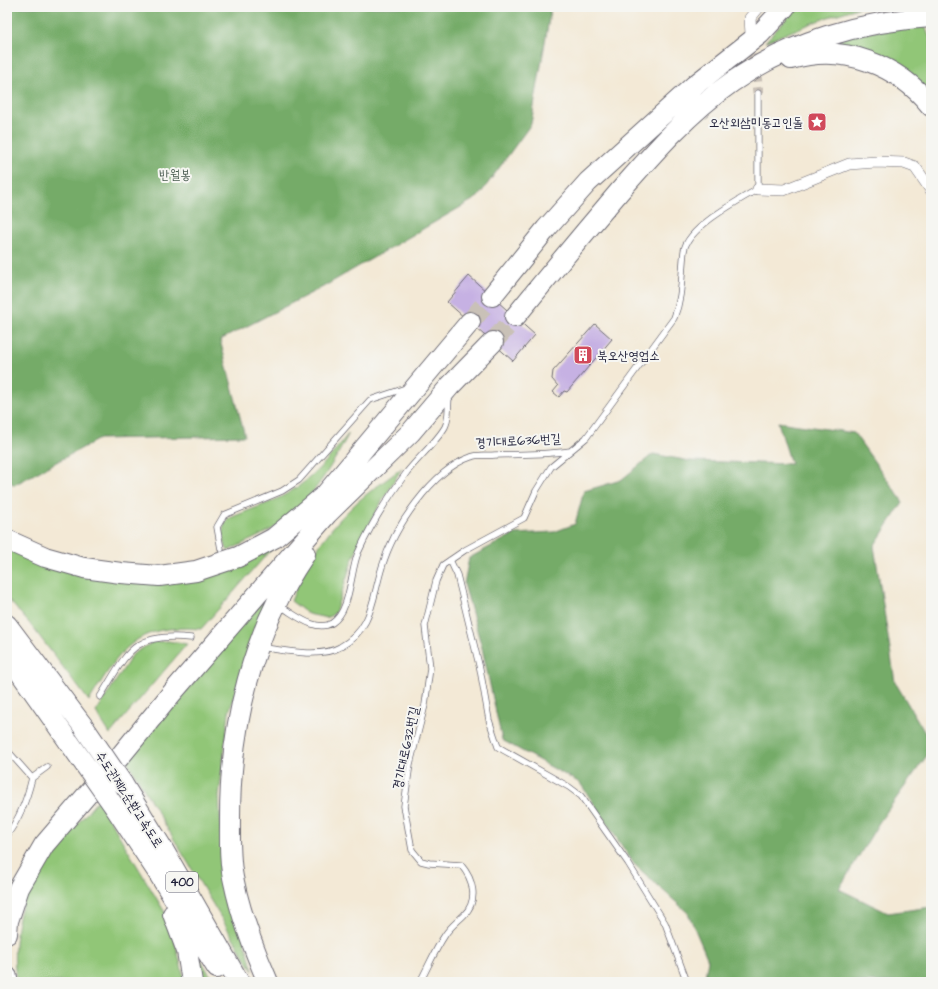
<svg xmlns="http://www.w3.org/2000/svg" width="938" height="989" viewBox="0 0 938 989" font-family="'Architects Daughter','Poor Story',sans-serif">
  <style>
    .green { fill: #91c677; stroke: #5a7459 }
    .forest { fill: #74ab68; stroke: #4b6652 }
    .building { fill: #c6b1e3 }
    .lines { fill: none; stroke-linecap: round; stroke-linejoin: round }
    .minor-tunnel { stroke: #c9c1b7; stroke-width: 11; stroke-dasharray: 11 5.5; stroke-linecap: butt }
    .motorway-tunnel { stroke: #c9c1b7; stroke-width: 20; stroke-dasharray: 20 10; stroke-linecap: butt }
    .service-casing { stroke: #6b6871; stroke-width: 7 }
    .minor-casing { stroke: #6b6871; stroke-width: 12 }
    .motorway-casing { stroke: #6b6871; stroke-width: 22 }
    .service { stroke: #fff; stroke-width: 5.5 }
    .minor { stroke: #fff; stroke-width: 11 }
    .motorway { stroke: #fff; stroke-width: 20 }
    .motorway-bridge-casing { stroke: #6b6871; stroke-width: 22; stroke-linecap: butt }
    .motorway-bridge { stroke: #fff; stroke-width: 20 }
    .labels { text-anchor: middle; stroke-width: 4; stroke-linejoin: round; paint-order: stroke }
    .shield { fill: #f6f6f2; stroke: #626272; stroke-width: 1 }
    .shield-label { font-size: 12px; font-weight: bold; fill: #22223b }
    .poi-label { font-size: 13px; fill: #22223b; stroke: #f6f6f2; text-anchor: end }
    .park-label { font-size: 13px; fill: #495b50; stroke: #f6f6f2 }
    .street-label { font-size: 13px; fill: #22223b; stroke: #f6f6f2 }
  </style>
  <rect width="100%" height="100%" fill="#f6f6f2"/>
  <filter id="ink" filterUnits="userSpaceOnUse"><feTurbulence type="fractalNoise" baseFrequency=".025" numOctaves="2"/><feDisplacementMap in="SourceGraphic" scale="8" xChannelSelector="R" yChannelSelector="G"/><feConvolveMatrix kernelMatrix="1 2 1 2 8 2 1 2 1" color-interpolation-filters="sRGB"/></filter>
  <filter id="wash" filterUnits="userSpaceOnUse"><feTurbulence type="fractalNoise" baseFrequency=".012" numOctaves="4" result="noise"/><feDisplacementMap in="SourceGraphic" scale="16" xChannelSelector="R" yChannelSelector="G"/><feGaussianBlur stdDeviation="0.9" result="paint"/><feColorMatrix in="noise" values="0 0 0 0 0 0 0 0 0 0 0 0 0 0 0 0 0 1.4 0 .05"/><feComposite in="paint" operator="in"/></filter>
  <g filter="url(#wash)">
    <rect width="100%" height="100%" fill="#f3e9d6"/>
    <path class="green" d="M797 7H861L825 18 765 42Z
      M925 26 931 41V93L910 72 881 57 822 47 858 33Z
      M349 433C330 470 306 510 269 531 256 538 241 544 228 551 222 540 220 529 228 519 247 510 270 504 288 493 313 479 331 456 349 433Z
      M402 468 375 513 353 558 335 613 327 618 308 614 291 601C304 567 324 533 351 508 366 493 385 481 402 468Z
      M276 544 201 629C134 623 121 650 89 701L30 624 7 598V547L147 581Z
      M277 584 247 655 229 712 219 796 223 861 253 971 127 761Z
      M168 641 187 644 110 734 96 712 133 654 153 642Z
      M98 800 170 921 185 982H17C10 951 18 902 36 876 54 849 77 825 98 800Z
      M195 950 214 982H199Z"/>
    <path class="forest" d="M7 7H551L531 124 478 197 323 287 220 340 245 436 99 439 14 485 7 479Z
      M778 422 854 433 903 502 874 546 895 682 931 743V750L880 821 839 889 888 913 931 907V982H704L708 960 688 913 634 864 580 783 502 740 482 648 464 584 469 558 514 534 554 532 575 524 584 491 621 480 653 454 690 461 791 464Z"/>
    <g id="blocks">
      <path class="building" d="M469 276 535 335 513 361 447 302Z
        M595 324 612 339 567 392 564 391 559 397 553 392 558 386 552 379 553 371Z"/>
    </g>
  </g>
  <g filter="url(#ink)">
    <use href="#blocks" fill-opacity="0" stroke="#6b6871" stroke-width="1"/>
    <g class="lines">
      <path class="minor-tunnel" d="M752 38 758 93"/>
      <path class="motorway-tunnel" d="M470 322 492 296
        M493 342 515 317"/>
      <g class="service-casing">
        <path id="service" d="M221 549 217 527 224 515 282 491 299 480 370 400 406 388
          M450 560 457 575 480 669 489 720 498 747 569 787 581 796 628 863 665 923 687 982
          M285 609C298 617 317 632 332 623 351 611 350 572 358 553 371 524 389 496 407 472 418 458 437 441 445 427 449 420 448 405 449 397
          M266 648C286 651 322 658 340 647 373 629 372 599 382 567 393 529 432 470 471 457 477 454 487 456 495 455 520 454 545 455 570 451
          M100 697C128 652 132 632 191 638
          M7 750 32 778
          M7 835C20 818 27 799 32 778L47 767
          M420 982C428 967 435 950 445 935 450 927 457 922 464 915 479 900 473 879 461 865L429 863 421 861 412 850 404 806 410 764 425 705 430 668 425 626 436 581 443 565 465 550 524 518 536 491 551 467 586 438 674 318C683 296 681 275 684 251 687 228 739 200 758 189V93"/>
      </g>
      <g class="minor-casing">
        <path id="minor" d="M751 34 750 18 759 7
          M758 189 784 190 849 164 876 162 904 163 915 167 931 190"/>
      </g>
      <g class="motorway-casing">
        <path id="motorway" d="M791 59C843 43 898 65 931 106
          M492 296 546 229 588 182 695 85 760 34 785 7
          M515 317C549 275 584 233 619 192 654 152 689 112 732 82 790 42 861 21 931 17
          M7 540 45 557 84 568 121 573 159 576 196 571 238 557 274 538 325 495 470 322
          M7 625 83 726
          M7 654 69 742
          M122 783 161 846 239 982
          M114 806 157 871 217 968
          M173 914 187 951 192 982
          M7 934 8 921 19 888 44 845 122 754 172 693 327 514 411 432 450 386 493 342
          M7 977V982
          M268 982C254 950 241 916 234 882 229 862 230 839 230 818 230 726 252 631 305 554"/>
      </g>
      <use href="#service" class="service"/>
      <use href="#minor" class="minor"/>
      <use href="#motorway" class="motorway"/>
      <g class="motorway-bridge-casing">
        <path id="motorway-bridge" d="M83 726 122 783
          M69 742 114 806"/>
      </g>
      <use href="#motorway-bridge" class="motorway-bridge"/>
    </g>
  </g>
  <defs>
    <g id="sight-square" transform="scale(1)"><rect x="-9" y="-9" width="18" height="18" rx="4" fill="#d1495b" stroke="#f6f6f2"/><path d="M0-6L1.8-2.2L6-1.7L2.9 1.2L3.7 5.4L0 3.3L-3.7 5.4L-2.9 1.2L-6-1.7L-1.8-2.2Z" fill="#fff"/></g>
    <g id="building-square" transform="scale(1)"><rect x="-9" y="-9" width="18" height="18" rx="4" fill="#d1495b" stroke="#f6f6f2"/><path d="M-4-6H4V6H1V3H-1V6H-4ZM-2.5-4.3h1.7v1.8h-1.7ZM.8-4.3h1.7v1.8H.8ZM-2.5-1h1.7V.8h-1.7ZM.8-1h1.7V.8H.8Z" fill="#fff"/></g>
  </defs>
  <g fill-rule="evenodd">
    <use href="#sight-square" x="817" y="122"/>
    <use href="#building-square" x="583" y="355"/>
  </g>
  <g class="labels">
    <rect class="shield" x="166" y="872" width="32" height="20" rx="3"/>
    <g class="shield-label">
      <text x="182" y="886">400</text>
    </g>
    <g class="poi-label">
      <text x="803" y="127">오산외삼미동고인돌</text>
      <text x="597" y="360" text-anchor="start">북오산영업소</text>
    </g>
    <g class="park-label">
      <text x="175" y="179">반월봉</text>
    </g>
    <g class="street-label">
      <text transform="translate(518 440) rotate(-3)" y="5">경기대로636번길</text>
      <text transform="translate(405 748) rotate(-78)" y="5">경기대로632번길</text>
      <text transform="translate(130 799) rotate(57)" y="5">수도권제2순환고속도로</text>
    </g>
  </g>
  <rect width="938" height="989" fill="none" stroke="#f6f6f2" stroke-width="24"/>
</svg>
